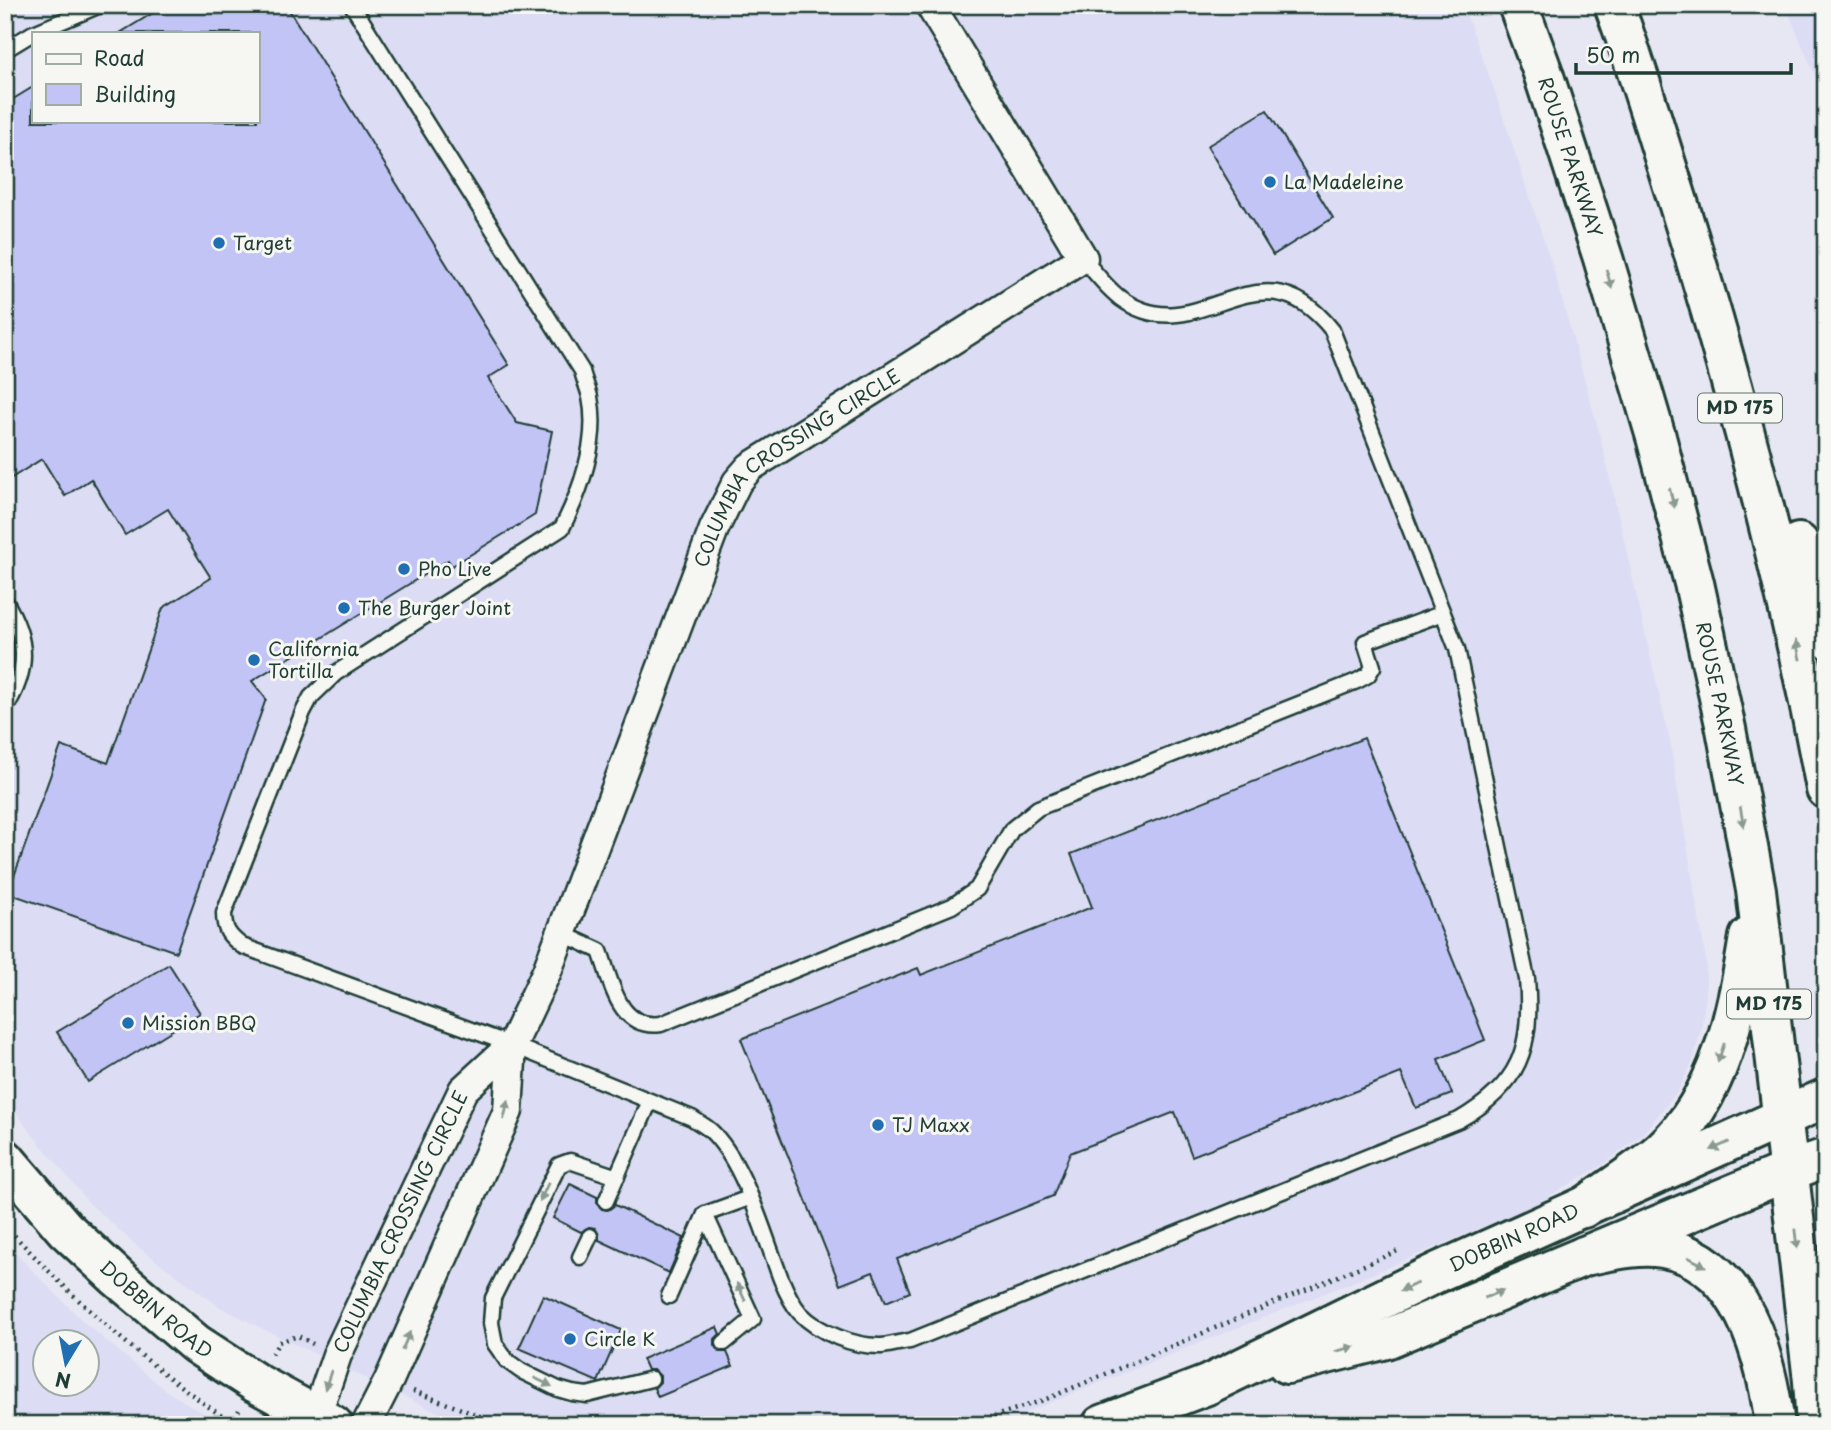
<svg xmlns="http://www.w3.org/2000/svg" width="1831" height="1430" viewBox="0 0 1831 1430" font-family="'Playpen Sans',sans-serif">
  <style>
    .built { fill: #dcdcf4; fill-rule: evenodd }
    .building { fill: #c3c4f6; stroke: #1f3d34; stroke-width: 2 }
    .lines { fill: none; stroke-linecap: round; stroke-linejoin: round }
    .lane-casing { stroke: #1f3d34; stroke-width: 19 }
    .street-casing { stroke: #1f3d34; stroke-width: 33 }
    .secondary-casing { stroke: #1f3d34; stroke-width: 44 }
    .primary-casing { stroke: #1f3d34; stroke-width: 44 }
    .path { stroke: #1f3d34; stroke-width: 4.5; stroke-dasharray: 2 5; stroke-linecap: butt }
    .lane { stroke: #f6f6f2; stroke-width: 14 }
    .street { stroke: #f6f6f2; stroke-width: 28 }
    .secondary { stroke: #f6f6f2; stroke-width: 38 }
    .primary { stroke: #f6f6f2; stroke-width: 38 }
    .oneway { fill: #8a9a93 }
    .poi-dot { fill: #1f6fb2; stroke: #f6f6f2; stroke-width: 2.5 }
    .labels { text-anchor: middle; stroke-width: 6; stroke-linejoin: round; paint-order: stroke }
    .shield { fill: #f6f6f2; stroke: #60746d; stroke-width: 2 }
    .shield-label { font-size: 18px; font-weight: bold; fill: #1f3d34 }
    .street-label { font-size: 19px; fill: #1f3d34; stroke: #f6f6f2 }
    .poi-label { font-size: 19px; fill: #1f3d34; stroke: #f6f6f2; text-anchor: start }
  </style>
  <rect width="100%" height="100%" fill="#e7e7f3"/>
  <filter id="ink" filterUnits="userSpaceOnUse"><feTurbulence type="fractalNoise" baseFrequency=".0143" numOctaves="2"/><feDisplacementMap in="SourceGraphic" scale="14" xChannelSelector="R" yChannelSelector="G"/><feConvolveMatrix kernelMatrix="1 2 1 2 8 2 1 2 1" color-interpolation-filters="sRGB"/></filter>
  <g filter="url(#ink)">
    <path class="built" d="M5 5H1463L1494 89 1555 274 1600 435 1670 742 1706 960V994L1701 1030 1693 1061 1678 1091 1642 1135 1599 1167 1534 1205 1358 1280 994 1425H476L443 1415 267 1331 220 1307 139 1248 89 1203 28 1129 5 1096ZM33 33H257V121H33Z
      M1785 5H1826V119L1825 99Z
      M5 1239 28 1266 85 1323 168 1392 223 1425H5ZM46 1342H88V1384H46Z"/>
    <path class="building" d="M166 5H286L509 365 488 378 517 423 552 431 535 515 452 566 448 560 252 681 266 699 176 952 8 893 61 746 108 763 163 608 211 578 168 509 125 535 91 479 65 496 42 459 5 482V104L33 87V121H257V33H120Z
      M1267 110 1333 218 1273 255 1207 146Z
      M1364 738 1485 1040 1438 1059 1452 1094 1416 1108 1401 1073 1192 1156 1175 1112 1070 1153 1053 1196 897 1259 910 1292 886 1302 873 1272 840 1285 741 1039 918 968 921 975 1092 907 1071 854Z
      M169 964 200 1013 88 1082 57 1032Z
      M570 1184 597 1197V1203L602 1209 608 1210 615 1205 684 1238 669 1273 599 1240V1235L595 1228 589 1227 581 1232 553 1218Z
      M543 1295 621 1330 598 1382 519 1348Z
      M717 1327 720 1334 715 1339V1345L720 1352H727L733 1366 658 1397 654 1388 660 1382V1376L654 1370H647L642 1359Z"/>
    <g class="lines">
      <g class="lane-casing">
        <path id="lane" d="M352 5 582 371C584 380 588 388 590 397 599 440 581 490 562 528L336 673 311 697 303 712 224 913C224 930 229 936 242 946L512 1045 692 1118C699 1123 708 1127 714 1134 746 1168 764 1235 781 1279 786 1291 792 1304 800 1313 819 1333 855 1347 882 1346 891 1345 901 1342 910 1341L1459 1120C1520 1085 1533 1048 1527 979L1457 649 1332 330C1257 235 1199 356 1120 298 1106 287 1094 272 1083 258
          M34 33 100 5
          M5 50 33 33
          M5 601C29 640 29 670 5 709
          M561 933 600 951C612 983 618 1030 661 1024L952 906 977 889 1012 829 1038 808 1357 681 1368 675 1373 667 1365 642 1443 613
          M617 1177 570 1161 559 1165 493 1298 491 1323 495 1344 507 1361 521 1371 558 1389 572 1393 587 1395 651 1379
          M606 1201 650 1101
          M705 1214 753 1319 724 1343
          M580 1257 590 1236
          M669 1296 705 1214 749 1198"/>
      </g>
      <g class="street-casing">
        <g id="street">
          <path id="s1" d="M316 1416 337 1355 463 1090 512 1045"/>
          <path id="s2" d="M366 1425 389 1380 508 1111 512 1045 547 971 714 529 737 482 750 467 1083 258 930 5"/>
        </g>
      </g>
      <g class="secondary-casing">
        <g id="secondary">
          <path id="s3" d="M5 1159 65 1229 118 1278 196 1344 256 1383 333 1425"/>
          <path d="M1287 1364 1386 1339 1788 1171 1826 1158"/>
          <path id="s4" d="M1102 1425 1207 1385 1438 1272 1826 1098"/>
        </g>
      </g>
      <g class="primary-casing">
        <g id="primary">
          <path id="s5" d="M1518 5 1542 70 1603 258 1656 437 1694 583 1726 729 1756 890 1813 1381 1816 1425"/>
          <path d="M1614 5C1638 70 1657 136 1678 202 1738 395 1789 590 1826 789"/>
          <path d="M1799 543 1826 638"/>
          <path d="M1583 1208C1608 1189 1637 1172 1661 1151 1720 1098 1737 1013 1749 937"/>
          <path d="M1584 1256C1610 1251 1637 1244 1663 1248 1743 1261 1766 1357 1775 1425"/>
        </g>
      </g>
      <path class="path" d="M5 1225C74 1301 148 1366 232 1423L239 1410
        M272 1354 279 1342 298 1336 313 1344
        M413 1391 504 1425
        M967 1425 1044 1400 1400 1250"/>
      <use href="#lane" class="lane"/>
      <use href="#street" class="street"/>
      <use href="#secondary" class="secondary"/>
      <use href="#primary" class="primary"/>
    </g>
    <defs><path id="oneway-solid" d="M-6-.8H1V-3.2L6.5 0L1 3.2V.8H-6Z" transform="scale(1.75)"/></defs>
    <g class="oneway">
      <use href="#oneway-solid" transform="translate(1609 279) rotate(74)"/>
      <use href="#oneway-solid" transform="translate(1672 498) rotate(75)"/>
      <use href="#oneway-solid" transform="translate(1798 650) rotate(-102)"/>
      <use href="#oneway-solid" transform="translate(1742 817) rotate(80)"/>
      <use href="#oneway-solid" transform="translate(1721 1053) rotate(109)"/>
      <use href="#oneway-solid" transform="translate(506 1110) rotate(-76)"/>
      <use href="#oneway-solid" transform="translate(1720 1146) rotate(156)"/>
      <use href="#oneway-solid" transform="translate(544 1192) rotate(115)"/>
      <use href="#oneway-solid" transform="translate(1796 1239) rotate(83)"/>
      <use href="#oneway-solid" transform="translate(1697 1262) rotate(28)"/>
      <use href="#oneway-solid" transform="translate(1409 1287) rotate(154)"/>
      <use href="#oneway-solid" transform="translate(741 1292) rotate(-115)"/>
      <use href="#oneway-solid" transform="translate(1494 1294) rotate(-23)"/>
      <use href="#oneway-solid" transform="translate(406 1341) rotate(-66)"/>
      <use href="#oneway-solid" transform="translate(1345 1349) rotate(-14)"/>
      <use href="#oneway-solid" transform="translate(328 1380) rotate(109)"/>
      <use href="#oneway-solid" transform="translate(543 1382) rotate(26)"/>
    </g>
  </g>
  <g class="poi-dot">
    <circle cx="1270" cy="182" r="7"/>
    <circle cx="219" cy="243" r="7"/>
    <circle cx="404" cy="569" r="7"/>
    <circle cx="344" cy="608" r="7"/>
    <circle cx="254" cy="660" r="7"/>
    <circle cx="128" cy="1023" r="7"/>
    <circle cx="878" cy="1125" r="7"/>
    <circle cx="570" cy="1339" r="7"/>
  </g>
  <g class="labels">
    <g class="shield">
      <rect x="1698" y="393.5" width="84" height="29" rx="5"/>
      <rect x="1727" y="989.5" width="84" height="29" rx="5"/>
    </g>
    <g class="shield-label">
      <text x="1740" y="414">MD 175</text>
      <text x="1769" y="1010">MD 175</text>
    </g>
    <g class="street-label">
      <text dy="7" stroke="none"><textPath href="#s5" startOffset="161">ROUSE PARKWAY</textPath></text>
      <text dy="7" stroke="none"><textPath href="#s2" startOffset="1069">COLUMBIA CROSSING CIRCLE</textPath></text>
      <text dy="7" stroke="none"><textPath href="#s5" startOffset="728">ROUSE PARKWAY</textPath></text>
      <text dy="7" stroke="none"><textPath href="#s1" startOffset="212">COLUMBIA CROSSING CIRCLE</textPath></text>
      <text dy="7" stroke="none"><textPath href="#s4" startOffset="453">DOBBIN ROAD</textPath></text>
      <text dy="7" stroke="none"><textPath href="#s3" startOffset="214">DOBBIN ROAD</textPath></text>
    </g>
    <g class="poi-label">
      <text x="1284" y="189">La Madeleine</text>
      <text x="233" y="250">Target</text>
      <text x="418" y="576">Pho Live</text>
      <text x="358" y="615">The Burger Joint</text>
      <text x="268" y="656">California<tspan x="268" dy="22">Tortilla</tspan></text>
      <text x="142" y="1030">Mission BBQ</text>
      <text x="892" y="1132">TJ Maxx</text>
      <text x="584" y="1346">Circle K</text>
    </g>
  </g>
  <rect width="1831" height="1430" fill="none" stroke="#f6f6f2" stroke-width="28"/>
  <rect x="14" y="14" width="1803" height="1402" fill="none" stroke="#1f3d34" stroke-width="2.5" filter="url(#ink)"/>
  <rect x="32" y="32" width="228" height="91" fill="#f6f6f2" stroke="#a0aca6" stroke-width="2"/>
  <rect x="46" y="54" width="35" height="10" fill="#f6f6f2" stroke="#a0aca6" stroke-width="2"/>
  <text x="94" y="66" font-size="21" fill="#1f3d34">Road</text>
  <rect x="46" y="84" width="35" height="21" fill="#c3c4f6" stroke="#a0aca6" stroke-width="2"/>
  <text x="94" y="102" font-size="21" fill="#1f3d34">Building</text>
  <g transform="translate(66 1363) rotate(190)"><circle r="33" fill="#f6f6f2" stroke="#a0aca6" stroke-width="2"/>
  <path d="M0-5L12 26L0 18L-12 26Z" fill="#1f6fb2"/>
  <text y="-10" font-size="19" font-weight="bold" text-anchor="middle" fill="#1f3d34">N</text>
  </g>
  <path d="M1576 63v10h215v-10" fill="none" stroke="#1f3d34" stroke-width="3.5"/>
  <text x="1586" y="63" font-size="21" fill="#1f3d34" stroke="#f6f6f2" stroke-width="5" paint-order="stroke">50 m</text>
</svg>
